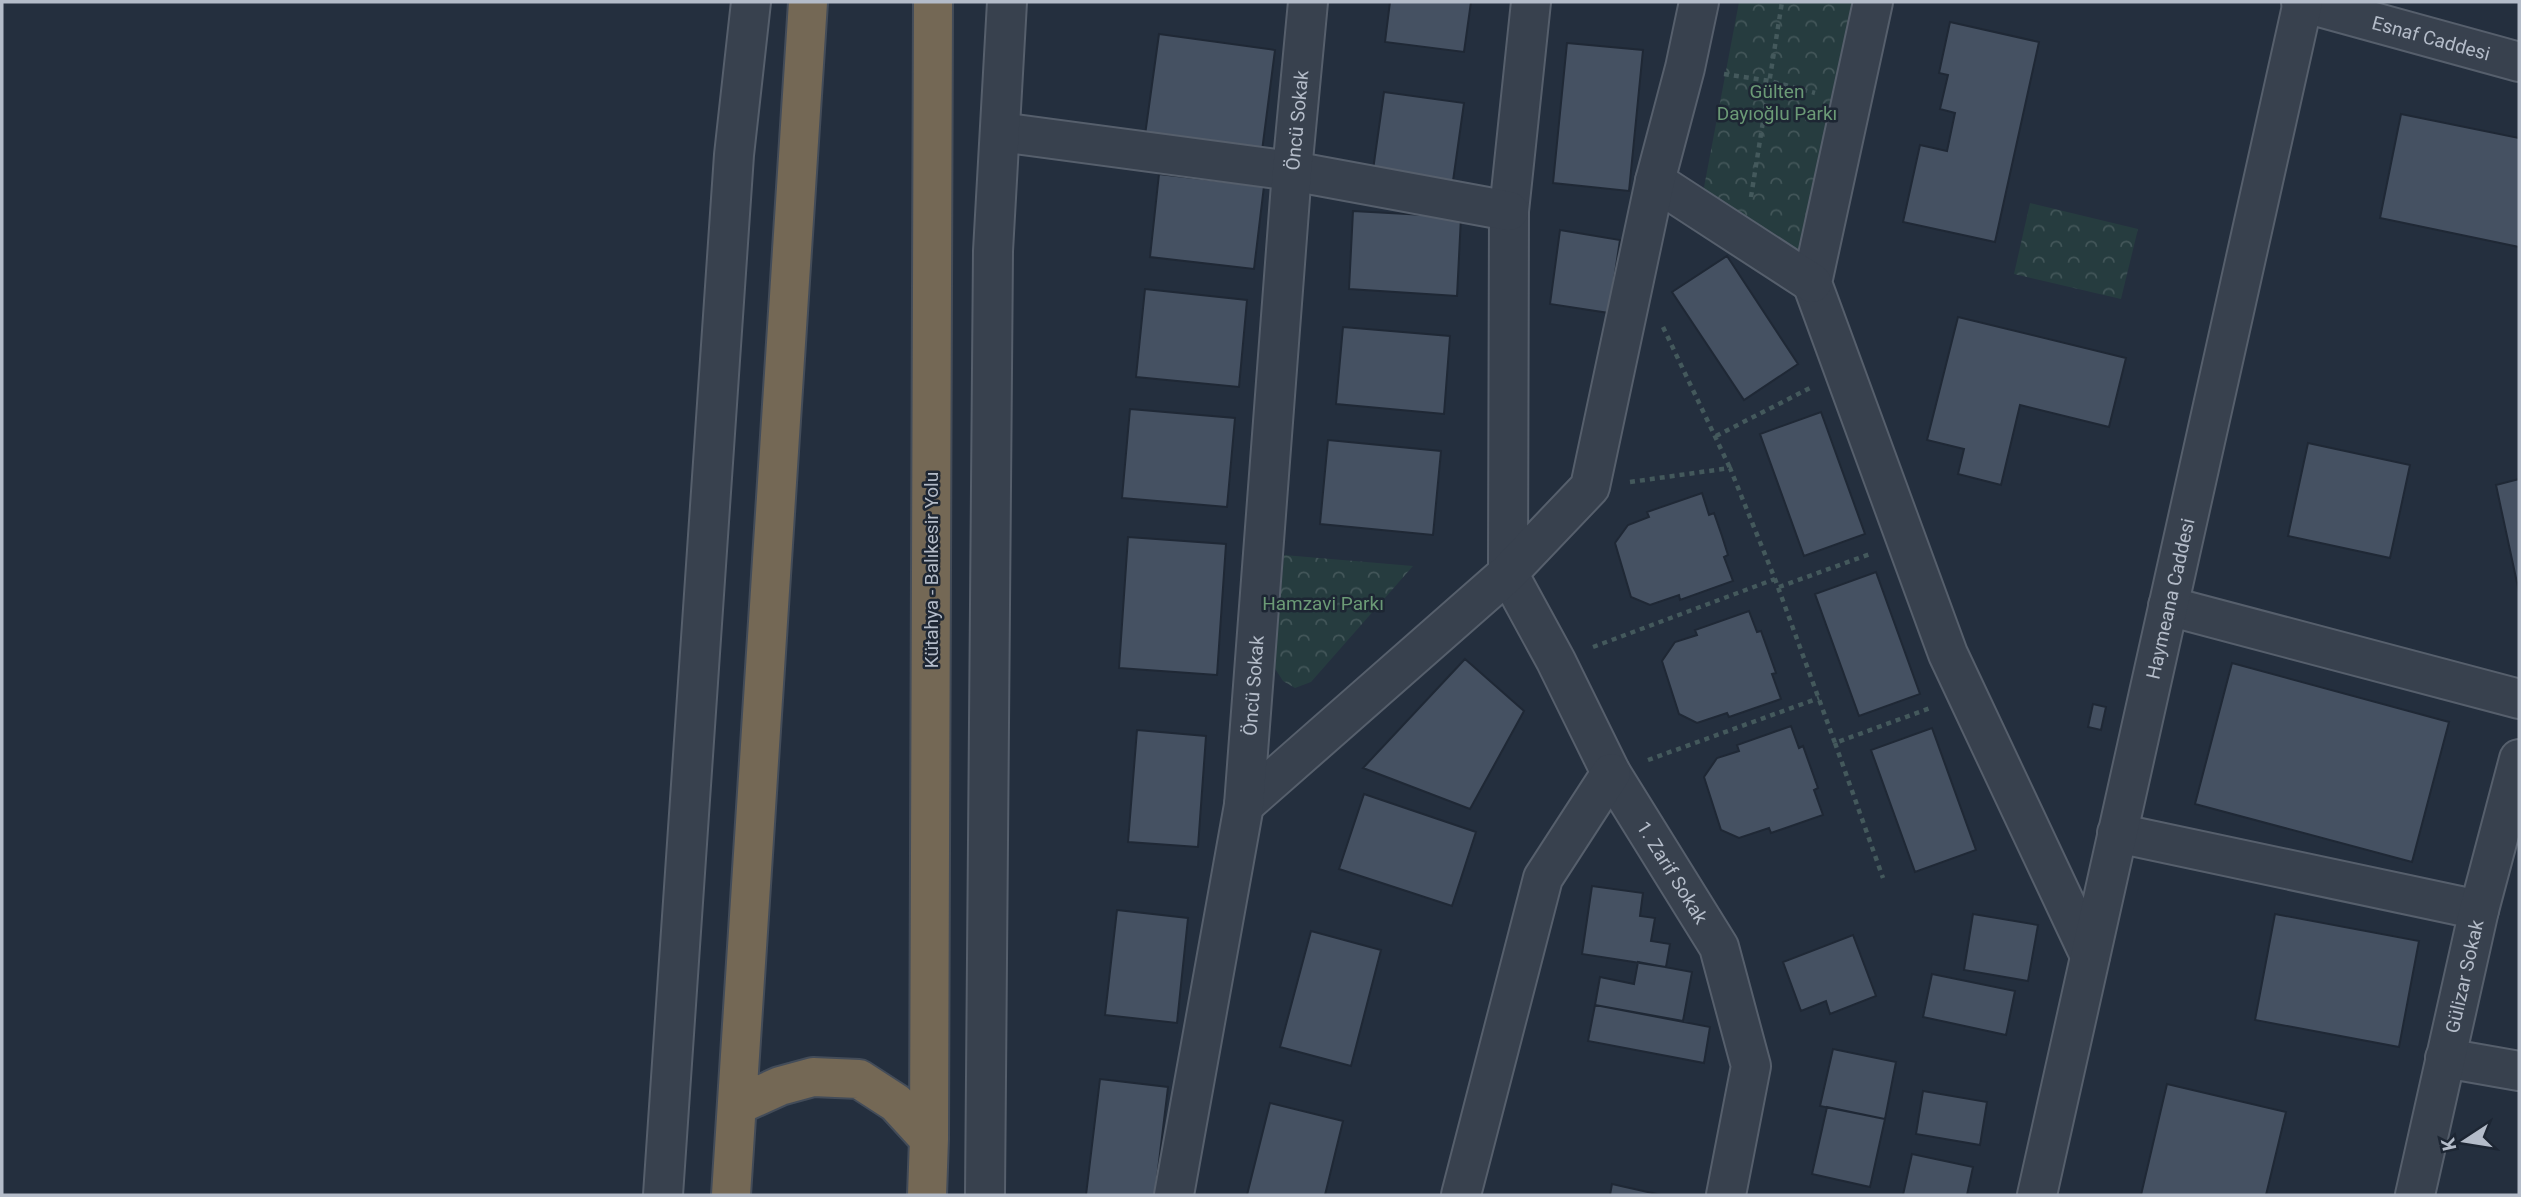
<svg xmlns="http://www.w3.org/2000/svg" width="2521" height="1197" viewBox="0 0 2521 1197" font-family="Roboto,sans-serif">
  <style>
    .forest { fill: url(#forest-crowns) }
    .building { fill: #455162; stroke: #1f2835; stroke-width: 2 }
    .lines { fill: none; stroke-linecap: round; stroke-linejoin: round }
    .minor-casing { stroke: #565f6c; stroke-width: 42 }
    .highway-casing { stroke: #434c59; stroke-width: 42 }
    .path { stroke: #44595c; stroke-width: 4.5; stroke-dasharray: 5 5; stroke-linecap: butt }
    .minor { stroke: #38414e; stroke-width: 38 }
    .highway { stroke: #746855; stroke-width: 38 }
    .labels { text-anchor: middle; stroke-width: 5; stroke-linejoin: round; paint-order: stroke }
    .street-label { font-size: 19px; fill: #b4bcc9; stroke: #1d2633 }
    .park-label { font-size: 19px; fill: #6b9a76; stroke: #1d2633 }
  </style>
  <defs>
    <pattern id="forest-crowns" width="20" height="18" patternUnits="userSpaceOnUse" patternTransform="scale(1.75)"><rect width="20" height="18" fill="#263c3f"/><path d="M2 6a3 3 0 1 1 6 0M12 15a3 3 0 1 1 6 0" fill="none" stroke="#435659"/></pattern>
  </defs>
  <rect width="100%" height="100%" fill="#242f3e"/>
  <path class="forest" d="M1739 2H1852L1802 266 1701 203Z
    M2030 203 2138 229 2121 299 2014 274Z
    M1284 555 1413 566 1311 682 1295 688 1283 681 1274 667Z"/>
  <path class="building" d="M1390 2H1471L1464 52 1385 42Z
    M1950 22 2039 42 1995 242 1903 222 1920 145 1947 151 1955 113 1940 109 1948 75 1939 73Z
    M1159 34 1275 50 1262 151 1145 135Z
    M1567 43 1643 50 1629 191 1553 183Z
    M1384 92 1464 103 1453 181 1373 170Z
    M2401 114 2519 138V247L2380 218Z
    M1159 174 1264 186 1254 269 1150 257Z
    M1353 211 1461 217 1457 296 1349 289Z
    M1560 230 1620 240 1609 313 1550 304Z
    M1727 256 1798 364 1744 400 1672 292Z
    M1145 289 1247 300 1239 387 1136 377Z
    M1958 317 2126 358 2109 427 2020 405 2001 485 1958 474 1964 449 1927 440Z
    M1343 327 1450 336 1444 414 1336 404Z
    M1130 409 1235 418 1227 507 1122 498Z
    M1821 412 1865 534 1804 556 1760 434Z
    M1328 440 1441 451 1433 535 1320 524Z
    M2308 443 2410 465 2390 558 2288 536Z
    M2519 479V592L2496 485Z
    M1702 493 1709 515 1714 513 1722 536 1728 555 1724 557 1733 581 1680 600 1679 595 1650 605 1631 597 1615 543 1628 525 1649 517 1647 512Z
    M1128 537 1226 544 1217 675 1119 668Z
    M1876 572 1920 694 1859 716 1815 594Z
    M1749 611 1757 632 1761 631 1776 673 1772 674 1781 699 1729 717 1727 713 1697 723 1679 714 1662 661 1675 642 1697 635 1695 630Z
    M1465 659 1524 711 1470 809 1363 768Z
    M2232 663 2449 722 2412 862 2195 804Z
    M2093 704 2106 707 2101 730 2088 727Z
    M1791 726 1799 748 1803 746 1818 788 1814 790 1823 815 1771 833 1769 828 1739 838 1721 830 1704 777 1717 758 1739 751 1737 745Z
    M1932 728 1976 850 1915 872 1871 750Z
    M1137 730 1206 736 1198 847 1128 842Z
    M1364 794 1476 832 1452 906 1339 869Z
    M1592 886 1643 893 1640 916 1655 918 1651 941 1670 944 1666 967 1582 954Z
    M1117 910 1188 918 1177 1023 1105 1015Z
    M1973 914 2038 925 2028 981 1964 970Z
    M2275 914 2419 941 2399 1047 2255 1020Z
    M1311 931 1381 950 1351 1066 1280 1047Z
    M1853 935 1876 996 1830 1014 1826 1001 1801 1011 1783 962Z
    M1638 962 1692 972 1683 1021 1595 1005 1600 977 1634 984Z
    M1932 974 2015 991 2006 1035 1923 1017Z
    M1595 1005 1710 1027 1704 1063 1588 1041Z
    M1833 1049 1896 1062 1885 1119 1820 1106Z
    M1100 1079 1168 1087 1155 1195H1086Z
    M2167 1084 2286 1112 2266 1195H2141Z
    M1923 1091 1987 1102 1980 1145 1916 1134Z
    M1270 1103 1343 1121 1325 1195H1247Z
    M1827 1107 1885 1119 1870 1187 1812 1174Z
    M1912 1154 1973 1167 1967 1195H1903Z
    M1612 1184 1661 1195H1610Z"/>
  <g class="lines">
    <g class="minor-casing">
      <g id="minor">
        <path id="s1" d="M1531 2 1509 211 1508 573 1556 661 1611 773 1719 947 1751 1066 1726 1195"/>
        <path d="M1873 2 1812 283 1948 654 2090 956"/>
        <path id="s2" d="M2301 2 2519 62"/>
        <path d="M1000 132 1292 171 1509 211"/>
        <path d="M1655 181 1812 283"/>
        <path d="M2168 606 2519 699"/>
        <path d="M1244 805 1508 573 1590 487 1655 181 1685 68 1699 2"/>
        <path d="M2117 833 2479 910"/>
        <path d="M2445 1058 2519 1071"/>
        <path d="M663 1195 734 155 751 2"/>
        <path d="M985 1195 993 251 1007 2"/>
        <path id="s3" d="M1174 1195 1244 805 1292 171 1308 2"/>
        <path d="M1461 1195 1543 878 1611 773"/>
        <path id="s4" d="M2037 1195 2303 2"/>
        <path id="s5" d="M2415 1195 2479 910 2519 759"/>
      </g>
    </g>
    <g class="highway-casing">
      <path id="highway" d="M738 1105 780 1086 813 1077 859 1079 896 1103 929 1139
        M731 1195 808 2
        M927 1195 929 1139 933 2"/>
    </g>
    <path class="path" d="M1724 74 1770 81 1815 93
      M1751 197 1782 2
      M1663 327 1730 468
      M1716 436 1812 387
      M1630 482 1730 468 1775 579 1835 743 1933 707
      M1779 587 1870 554
      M1593 647 1775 579
      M1835 743 1883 878
      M1648 760 1819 698"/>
    <use href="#minor" class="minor"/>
    <use href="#highway" class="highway"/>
  </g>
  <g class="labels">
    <g class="street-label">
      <text dy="7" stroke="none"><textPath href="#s2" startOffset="135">Esnaf Caddesi</textPath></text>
      <text dy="7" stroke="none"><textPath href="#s3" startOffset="1083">Öncü Sokak</textPath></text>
      <text transform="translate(931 570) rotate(-90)" y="7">Kütahya - Balıkesir Yolu</text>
      <text dy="7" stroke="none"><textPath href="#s4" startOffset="611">Haymeana Caddesi</textPath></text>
      <text dy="7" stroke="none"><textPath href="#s3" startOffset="516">Öncü Sokak</textPath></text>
      <text dy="7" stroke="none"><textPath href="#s1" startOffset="914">1. Zarif Sokak</textPath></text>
      <text dy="7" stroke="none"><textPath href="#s5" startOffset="224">Gülizar Sokak</textPath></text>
    </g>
    <g class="park-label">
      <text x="1777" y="98">Gülten<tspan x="1777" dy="22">Dayıoğlu Parkı</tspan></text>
      <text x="1323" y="610">Hamzavi Parkı</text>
    </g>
  </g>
  <rect width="2521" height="1197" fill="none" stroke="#b4bcc9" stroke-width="7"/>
  <g transform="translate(2465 1141) rotate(258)" stroke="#1d2633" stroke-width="5" paint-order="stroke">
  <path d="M0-5L12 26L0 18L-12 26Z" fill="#b4bcc9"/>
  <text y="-10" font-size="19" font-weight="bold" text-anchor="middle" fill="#b4bcc9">K</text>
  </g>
</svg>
